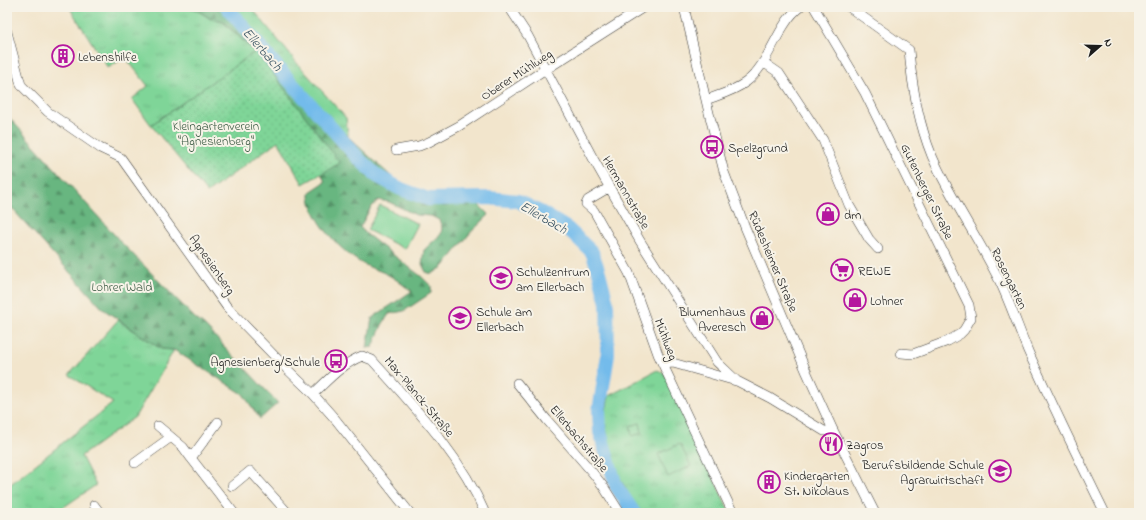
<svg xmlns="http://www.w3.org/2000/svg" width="1146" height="520" viewBox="0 0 1146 520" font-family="'Indie Flower',sans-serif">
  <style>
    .grass { fill: url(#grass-tufts); stroke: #4e785a }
    .forest { fill: url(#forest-firs); stroke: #42694e }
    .garden { fill: url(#garden-dots); stroke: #4e785a }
    .pitch { fill: #7fd598; stroke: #4e785a }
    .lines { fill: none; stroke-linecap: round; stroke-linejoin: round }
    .river { stroke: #73bbeb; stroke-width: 14 }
    .minor-casing { stroke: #3c3a36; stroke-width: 10 }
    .minor { stroke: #fff; stroke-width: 9 }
    .labels { text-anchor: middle; stroke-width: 4; stroke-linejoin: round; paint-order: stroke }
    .poi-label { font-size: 13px; fill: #1c1c1c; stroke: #f7f3e8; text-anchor: start }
    .street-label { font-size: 13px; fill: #1c1c1c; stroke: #f7f3e8 }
    .park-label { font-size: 13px; fill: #3f5d47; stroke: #f7f3e8 }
    .water-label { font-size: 14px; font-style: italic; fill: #3a5464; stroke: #f7f3e8 }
  </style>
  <defs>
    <pattern id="grass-tufts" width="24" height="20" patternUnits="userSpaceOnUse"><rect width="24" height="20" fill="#7fd598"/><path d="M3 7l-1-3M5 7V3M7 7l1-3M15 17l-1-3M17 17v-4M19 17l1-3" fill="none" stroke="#6db682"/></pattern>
    <pattern id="forest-firs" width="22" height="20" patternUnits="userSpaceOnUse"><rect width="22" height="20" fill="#67b680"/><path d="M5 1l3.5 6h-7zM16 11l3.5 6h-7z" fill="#549368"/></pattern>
    <pattern id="garden-dots" width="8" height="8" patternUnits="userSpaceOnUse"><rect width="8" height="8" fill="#7fd598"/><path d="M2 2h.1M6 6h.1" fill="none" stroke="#6db682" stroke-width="1.8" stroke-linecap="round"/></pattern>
  </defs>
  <rect width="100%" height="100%" fill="#f7f3e8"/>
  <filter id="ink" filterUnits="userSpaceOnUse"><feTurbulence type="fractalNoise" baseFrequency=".025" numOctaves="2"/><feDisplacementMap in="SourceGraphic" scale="8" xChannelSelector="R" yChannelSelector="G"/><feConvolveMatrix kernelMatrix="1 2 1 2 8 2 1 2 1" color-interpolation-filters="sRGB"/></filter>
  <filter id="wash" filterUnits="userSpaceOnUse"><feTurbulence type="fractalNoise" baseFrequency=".012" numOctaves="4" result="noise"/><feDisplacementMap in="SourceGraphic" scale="16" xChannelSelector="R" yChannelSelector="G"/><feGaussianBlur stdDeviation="0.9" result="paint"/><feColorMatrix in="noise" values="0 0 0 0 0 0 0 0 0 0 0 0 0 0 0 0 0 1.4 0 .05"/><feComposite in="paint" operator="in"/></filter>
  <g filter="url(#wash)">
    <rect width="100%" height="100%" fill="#f2e5cc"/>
    <path class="grass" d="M69 7H189L195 9 211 19 223 22 251 48 256 51 151 125 132 99 148 86 125 57 108 68Z
      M232 7H251L297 63 346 118 348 136C304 98 269 51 232 7Z
      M118 320 161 349 174 350 135 417 81 456 96 485 55 513H7V487L113 403 69 375Z
      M657 370 665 373 730 513H642L631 498 615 469 604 419 609 396Z"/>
    <path class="forest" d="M189 7H232L284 70 331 121 394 179 426 194 439 197 466 192 489 215 471 232 443 267 432 274 426 272 422 264 424 250 441 234 442 227 439 220 431 216 416 215 389 202 378 200 370 209 360 227 365 233 422 277 431 286V293L404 311 389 314 382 325 373 347 367 348 372 318 412 291C405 287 399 281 392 277 383 271 372 269 363 264 342 253 308 217 310 192L325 182 321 173 339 162 256 51 251 48 223 22 211 19 195 9Z
      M7 115 120 241 195 318 205 326 278 403 260 419 243 394 174 350 161 349 103 309 7 203Z"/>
    <path class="garden" d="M256 51 340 163 303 184 278 141 207 193 151 125Z"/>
    <path class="pitch" d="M380 205 418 224 405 249 367 230Z
      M640 423 642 433 632 436 630 426Z
      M680 444 691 466 668 477 658 454Z"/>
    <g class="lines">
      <path class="river" d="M227 7 272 61 359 159 377 176 401 189 428 199 489 198 518 201 542 213 568 229 592 252 599 272 607 303 608 355 599 411 600 432 616 486 634 513"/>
    </g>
  </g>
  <g filter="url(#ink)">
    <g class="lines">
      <g class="minor-casing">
        <path id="minor" d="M509 7 528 36 595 162 640 241 717 362 737 381 770 398 824 431 833 430
          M684 7 709 113 724 172 745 227 807 373 833 430 875 513
          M814 7 865 93 969 305 971 318 964 330 960 334 948 341 913 354 901 353
          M849 7 909 50C912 86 918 122 932 156 951 200 980 240 1001 284 1011 306 1019 329 1028 351 1053 406 1079 460 1105 513
          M7 32 21 85 48 112 100 148 121 158 227 307 289 371 313 394 336 420 410 513
          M763 62 779 73 823 140 849 205 869 239 878 249
          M706 100C719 95 734 91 746 82 770 64 777 24 800 7
          M396 150 419 146 429 142 459 126 541 72 553 65 644 7
          M610 187 588 200 586 204 594 211 629 273 658 354 733 513
          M663 364 673 363 736 381
          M517 383 547 420 592 472 603 486 620 513
          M313 394C328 380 342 364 362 356L372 360C414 407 460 454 485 513
          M158 426 183 447 191 458 234 513
          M191 458 218 422
          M135 463 171 437
          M232 486 250 471 288 513
          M94 505 100 513"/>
      </g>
      <use href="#minor" class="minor"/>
    </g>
  </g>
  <defs>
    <g id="building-ring" transform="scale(1.15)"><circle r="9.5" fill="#f7f3e8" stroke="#b5179e" stroke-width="1.5"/><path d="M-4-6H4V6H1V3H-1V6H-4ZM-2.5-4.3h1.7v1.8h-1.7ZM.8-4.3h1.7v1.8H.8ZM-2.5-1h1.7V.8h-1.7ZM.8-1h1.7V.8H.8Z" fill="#b5179e"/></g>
    <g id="bus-ring" transform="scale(1.15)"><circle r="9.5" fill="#f7f3e8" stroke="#b5179e" stroke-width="1.5"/><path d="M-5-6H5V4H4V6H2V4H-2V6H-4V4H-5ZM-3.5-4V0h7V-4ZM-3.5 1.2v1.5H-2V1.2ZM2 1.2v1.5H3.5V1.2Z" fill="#b5179e"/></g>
    <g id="shop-ring" transform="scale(1.15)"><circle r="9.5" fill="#f7f3e8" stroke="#b5179e" stroke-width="1.5"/><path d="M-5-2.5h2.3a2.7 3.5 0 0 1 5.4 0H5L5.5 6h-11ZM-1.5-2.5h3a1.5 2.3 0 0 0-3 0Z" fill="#b5179e"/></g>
    <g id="supermarket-ring" transform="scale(1.15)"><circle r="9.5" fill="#f7f3e8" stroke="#b5179e" stroke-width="1.5"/><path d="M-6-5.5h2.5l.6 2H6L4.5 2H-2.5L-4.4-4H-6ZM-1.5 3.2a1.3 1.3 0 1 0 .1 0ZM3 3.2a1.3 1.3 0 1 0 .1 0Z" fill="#b5179e"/></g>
    <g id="school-ring" transform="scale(1.15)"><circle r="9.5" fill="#f7f3e8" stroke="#b5179e" stroke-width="1.5"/><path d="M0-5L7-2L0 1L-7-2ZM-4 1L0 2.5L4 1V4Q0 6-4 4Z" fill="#b5179e"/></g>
    <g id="restaurant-ring" transform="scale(1.15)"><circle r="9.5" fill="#f7f3e8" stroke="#b5179e" stroke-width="1.5"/><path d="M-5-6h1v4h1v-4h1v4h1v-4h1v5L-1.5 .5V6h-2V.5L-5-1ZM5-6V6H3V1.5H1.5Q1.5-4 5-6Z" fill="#b5179e"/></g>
  </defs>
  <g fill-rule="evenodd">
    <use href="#building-ring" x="63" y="56"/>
    <use href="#bus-ring" x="712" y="147"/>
    <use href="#shop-ring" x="828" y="214"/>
    <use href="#supermarket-ring" x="842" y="270"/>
    <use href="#school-ring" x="501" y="278"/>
    <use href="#shop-ring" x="855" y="300"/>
    <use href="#school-ring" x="460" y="318"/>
    <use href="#shop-ring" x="762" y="318"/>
    <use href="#bus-ring" x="336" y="361"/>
    <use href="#restaurant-ring" x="831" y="444"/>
    <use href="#school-ring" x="1000" y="471"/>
    <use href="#building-ring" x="769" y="482"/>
  </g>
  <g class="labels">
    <g class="poi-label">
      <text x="78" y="61">Lebenshilfe</text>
      <text x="728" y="152">Spelzgrund</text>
      <text x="844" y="219">dm</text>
      <text x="858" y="275">REWE</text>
      <text x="516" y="276">Schulzentrum<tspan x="516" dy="15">am Ellerbach</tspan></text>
      <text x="870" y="305">Lohner</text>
      <text x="476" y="316">Schule am<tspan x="476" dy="15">Ellerbach</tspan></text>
      <text x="746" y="316" text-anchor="end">Blumenhaus<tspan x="746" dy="15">Averesch</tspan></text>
      <text x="320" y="366" text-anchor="end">Agnesienberg/Schule</text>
      <text x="846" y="449">Zagros</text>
      <text x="984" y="469" text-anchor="end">Berufsbildende Schule<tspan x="984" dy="15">Agrarwirtschaft</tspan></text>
      <text x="784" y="480">Kindergarten<tspan x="784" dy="15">St. Nikolaus</tspan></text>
    </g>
    <g class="street-label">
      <text transform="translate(516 74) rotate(-33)" y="5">Oberer Mühlweg</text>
      <text transform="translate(928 191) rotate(64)" y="5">Gutenberger Straße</text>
      <text transform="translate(627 192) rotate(60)" y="5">Hermannstraße</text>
      <text transform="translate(774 261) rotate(67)" y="5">Rüdesheimer Straße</text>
      <text transform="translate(213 264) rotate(55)" y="5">Agnesienberg</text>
      <text transform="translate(1010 278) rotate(64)" y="5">Rosengarten</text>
      <text transform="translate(667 339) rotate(69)" y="5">Mühlweg</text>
      <text transform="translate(420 396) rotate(50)" y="5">Max-Planck-Straße</text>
      <text transform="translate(580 438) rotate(50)" y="5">Ellerbachstraße</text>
    </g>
    <g class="park-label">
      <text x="216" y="130">Kleingartenverein<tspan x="216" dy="15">"Agnesienberg"</tspan></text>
      <text x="122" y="291">Lohrer Wald</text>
    </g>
    <g class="water-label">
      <text transform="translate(263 49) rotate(49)" y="5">Ellerbach</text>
      <text transform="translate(544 217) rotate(30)" y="5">Ellerbach</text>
    </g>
  </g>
  <rect width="1146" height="520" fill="none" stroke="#f7f3e8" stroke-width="24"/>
  <g transform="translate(1100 46) rotate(70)" stroke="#f7f3e8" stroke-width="3" paint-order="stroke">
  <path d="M0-3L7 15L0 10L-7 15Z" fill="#1c1c1c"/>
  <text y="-6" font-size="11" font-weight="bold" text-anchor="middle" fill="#1c1c1c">N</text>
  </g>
</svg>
